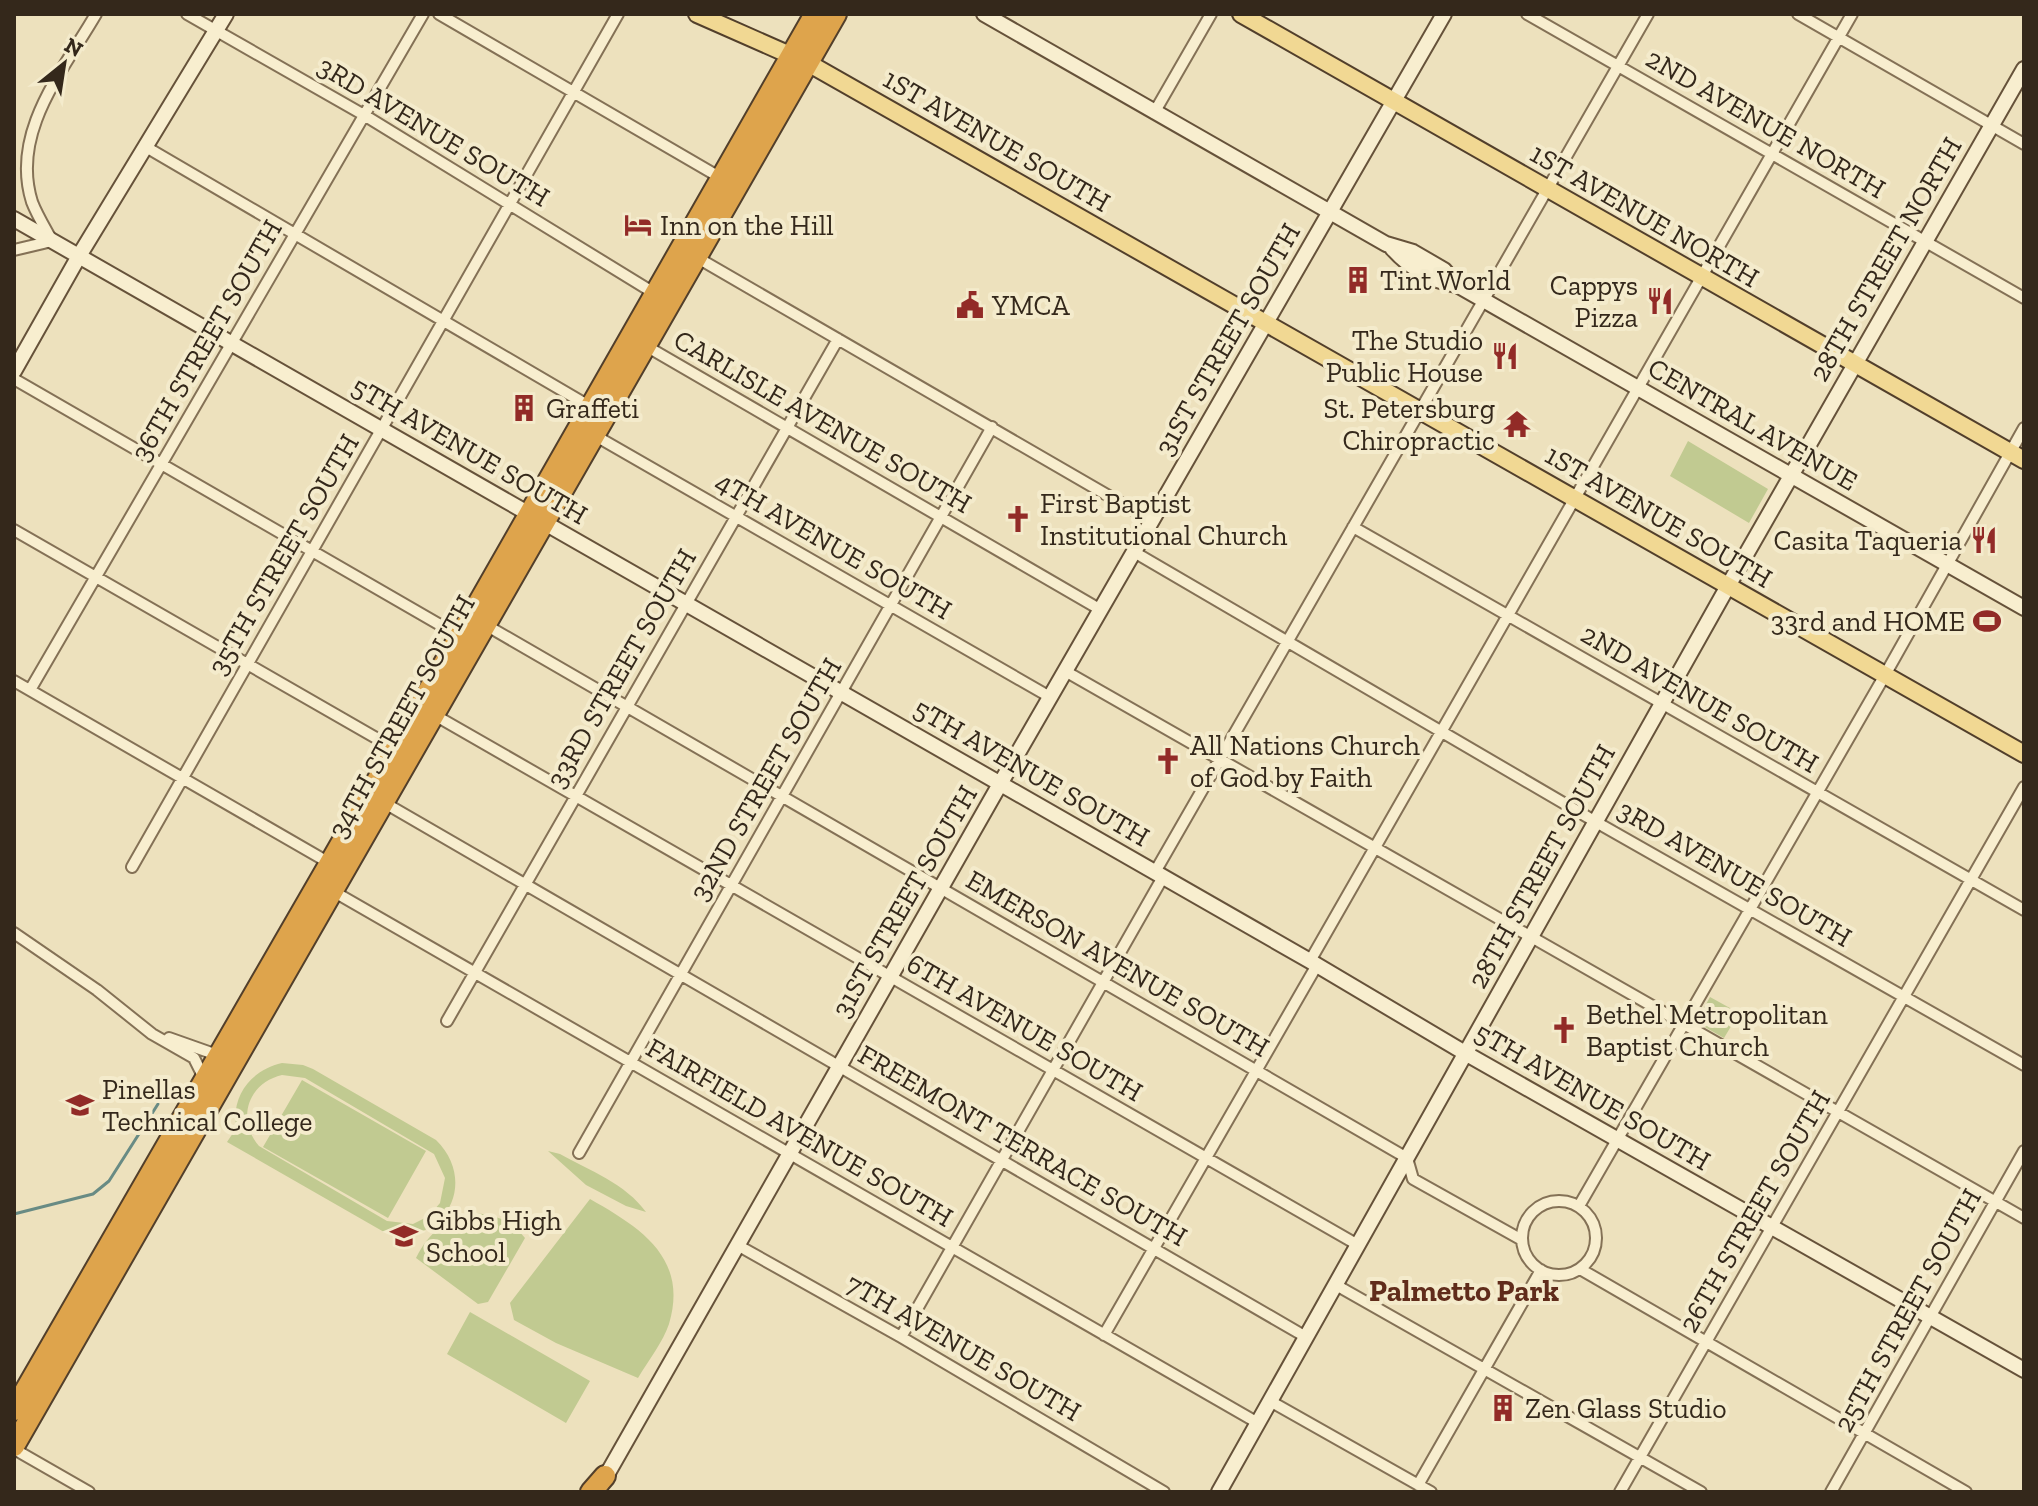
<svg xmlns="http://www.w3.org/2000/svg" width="2038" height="1506" viewBox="0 0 2038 1506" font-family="'Zilla Slab',serif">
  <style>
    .green { fill: #c1ca91; fill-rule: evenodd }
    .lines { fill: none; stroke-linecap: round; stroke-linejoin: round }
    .stream { stroke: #688b84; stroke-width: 3 }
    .street-casing { stroke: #847156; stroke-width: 14 }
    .secondary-casing { stroke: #66523a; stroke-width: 18 }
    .primary-casing { stroke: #523f2b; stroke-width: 20 }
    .highway-casing { stroke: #523f2b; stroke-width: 24 }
    .street { stroke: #f8eecf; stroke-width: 10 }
    .secondary { stroke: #f8eecf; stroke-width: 14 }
    .primary { stroke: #f1d893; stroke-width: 16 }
    .highway { stroke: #dea44c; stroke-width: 20 }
    .labels { text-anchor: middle; stroke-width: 8; stroke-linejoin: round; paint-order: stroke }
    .street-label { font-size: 28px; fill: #34281b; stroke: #f4ebcc }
    .poi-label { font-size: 28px; fill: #34281b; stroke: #f4ebcc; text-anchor: start }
    .neighbourhood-label { font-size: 30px; font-weight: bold; fill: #602c1b; stroke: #f4ebcc }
  </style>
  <rect width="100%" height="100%" fill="#ede1bd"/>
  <path class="green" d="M1688 441 1768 489 1749 523 1670 476Z
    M1710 997 1739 1013 1724 1038 1696 1022Z
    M282 1063 303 1065 313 1069 436 1140C480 1183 443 1249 384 1232L227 1142 233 1133 238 1135C228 1100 248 1071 282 1063ZM282 1075 305 1078 434 1154 445 1178 440 1203 429 1216 413 1224 387 1221 259 1146C236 1119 248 1083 282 1075Z
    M302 1080 426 1151 388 1218 263 1147Z
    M548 1151 560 1154C589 1170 626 1184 646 1212L626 1206 586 1185Z
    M590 1199C639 1227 689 1257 669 1324 663 1342 648 1361 638 1378L556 1343 514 1320 510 1303Z
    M474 1213C496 1215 511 1220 525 1238L488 1302 478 1304 416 1258C430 1230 445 1222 474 1213Z
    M470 1312 590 1381 566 1423 447 1354Z"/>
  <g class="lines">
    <path class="stream" d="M14 1214 93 1194 109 1181 158 1104"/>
    <g class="street-casing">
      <path id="street" d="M187 14 364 115 654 293
        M439 14 721 178
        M1527 14 2024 298
        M1798 14 2024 144
        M1154 113 1211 14
        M146 147 589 406
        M14 250 52 241C45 228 37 215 32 202 10 132 63 71 96 14
        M696 257 1152 521
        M646 346 1101 610
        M14 379 461 637
        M594 435 1050 697
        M1353 527 2024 910
        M14 530 397 750
        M1134 552 1596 822 2024 1065
        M484 624 1407 1158 1413 1179 1522 1240
        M1065 671 2024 1218
        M14 681 333 865
        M30 690 423 14
        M431 713 1358 1245
        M383 802 1306 1337
        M132 867 618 14
        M1155 872 1648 14
        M331 890 1258 1423
        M14 933 97 990 152 1034 194 1058 204 1078
        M1310 961 1852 14
        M447 1021 838 339
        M169 1038 220 1056
        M579 1153 992 427
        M1522 1238a37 37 0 1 1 74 0a37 37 0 1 1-74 0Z
        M1579 1206 1885 675 2024 428
        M739 1246 901 1337 1164 1492
        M1580 1269 1966 1492
        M1336 1285 1701 1492
        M1104 1335 1317 965
        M901 1337 1163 877
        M1270 1401 1431 1492
        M14 1449 89 1492
        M1418 1485 1541 1270
        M1620 1492 2024 787
        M1831 1492 2024 1151"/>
    </g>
    <g class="secondary-casing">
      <path id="secondary" d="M984 14 1386 244 1413 252 1444 270 1457 285 2024 608
        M14 219 1310 961 1465 1053 2024 1370
        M1392 248C1410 268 1430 281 1457 285
        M14 371 79 256 226 14
        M601 1485 1000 784 1444 14
        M1219 1492 1728 586 2024 69"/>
    </g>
    <g class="primary-casing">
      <path id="primary" d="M697 14 808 63 2024 754
        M1241 14 2024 460"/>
    </g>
    <g class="highway-casing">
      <path id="highway" d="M14 1410 330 863 815 14
        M14 1446 836 14
        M591 1492 605 1476"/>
    </g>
    <use href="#street" class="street"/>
    <use href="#secondary" class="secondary"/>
    <use href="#primary" class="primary"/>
    <use href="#highway" class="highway"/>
  </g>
  <defs>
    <g id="hotel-bare" transform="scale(2.16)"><path d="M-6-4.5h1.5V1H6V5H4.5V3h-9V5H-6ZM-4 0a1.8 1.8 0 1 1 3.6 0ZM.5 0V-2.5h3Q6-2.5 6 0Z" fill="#922b27" stroke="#f4ebcc" stroke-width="2.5" paint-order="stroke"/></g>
    <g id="building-bare" transform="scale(2.16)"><path d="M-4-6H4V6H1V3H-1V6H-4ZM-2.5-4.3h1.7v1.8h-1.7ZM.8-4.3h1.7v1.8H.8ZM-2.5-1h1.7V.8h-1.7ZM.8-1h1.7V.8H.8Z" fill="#922b27" stroke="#f4ebcc" stroke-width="2.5" paint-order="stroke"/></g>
    <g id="restaurant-bare" transform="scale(2.16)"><path d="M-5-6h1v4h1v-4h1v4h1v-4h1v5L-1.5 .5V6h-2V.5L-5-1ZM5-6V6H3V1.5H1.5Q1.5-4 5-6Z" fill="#922b27" stroke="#f4ebcc" stroke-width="2.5" paint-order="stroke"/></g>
    <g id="civic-bare" transform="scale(2.16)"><path d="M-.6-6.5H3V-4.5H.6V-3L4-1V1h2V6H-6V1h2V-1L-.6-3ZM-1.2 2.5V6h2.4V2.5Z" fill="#922b27" stroke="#f4ebcc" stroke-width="2.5" paint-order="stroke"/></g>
    <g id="temple-bare" transform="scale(2.16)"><path d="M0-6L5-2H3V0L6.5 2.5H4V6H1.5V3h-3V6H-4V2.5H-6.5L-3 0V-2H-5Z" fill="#922b27" stroke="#f4ebcc" stroke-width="2.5" paint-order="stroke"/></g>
    <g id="church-bare" transform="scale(2.16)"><path d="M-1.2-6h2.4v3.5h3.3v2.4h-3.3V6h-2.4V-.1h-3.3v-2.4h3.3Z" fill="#922b27" stroke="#f4ebcc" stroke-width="2.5" paint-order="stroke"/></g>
    <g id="stadium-bare" transform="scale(2.16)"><path d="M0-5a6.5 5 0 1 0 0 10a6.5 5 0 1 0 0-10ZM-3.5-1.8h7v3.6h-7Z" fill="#922b27" stroke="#f4ebcc" stroke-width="2.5" paint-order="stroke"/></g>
    <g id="university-bare" transform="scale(2.16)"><path d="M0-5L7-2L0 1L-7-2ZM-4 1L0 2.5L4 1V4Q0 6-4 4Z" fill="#922b27" stroke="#f4ebcc" stroke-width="2.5" paint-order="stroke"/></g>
    <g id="school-bare" transform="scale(2.16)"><path d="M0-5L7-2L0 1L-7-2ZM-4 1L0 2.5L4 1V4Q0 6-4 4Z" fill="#922b27" stroke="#f4ebcc" stroke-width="2.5" paint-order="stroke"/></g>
  </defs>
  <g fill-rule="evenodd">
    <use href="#hotel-bare" x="638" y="225"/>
    <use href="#building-bare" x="1358" y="280"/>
    <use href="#restaurant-bare" x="1660" y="301"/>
    <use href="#civic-bare" x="970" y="305"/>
    <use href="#restaurant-bare" x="1505" y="356"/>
    <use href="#building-bare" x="524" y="408"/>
    <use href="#temple-bare" x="1517" y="424"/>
    <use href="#church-bare" x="1018" y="519"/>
    <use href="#restaurant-bare" x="1984" y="540"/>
    <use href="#stadium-bare" x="1987" y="621"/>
    <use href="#church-bare" x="1168" y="761"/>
    <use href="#church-bare" x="1564" y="1030"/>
    <use href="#university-bare" x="80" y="1105"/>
    <use href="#school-bare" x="404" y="1236"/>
    <use href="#building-bare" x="1503" y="1408"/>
  </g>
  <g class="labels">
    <g class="street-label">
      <text transform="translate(1766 123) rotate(30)" y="10">2ND AVENUE NORTH</text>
      <text transform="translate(434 131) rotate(31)" y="10">3RD AVENUE SOUTH</text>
      <text transform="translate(997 140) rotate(30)" y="10">1ST AVENUE SOUTH</text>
      <text transform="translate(1645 215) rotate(30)" y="10">1ST AVENUE NORTH</text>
      <text transform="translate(1885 259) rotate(-60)" y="10">28TH STREET NORTH</text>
      <text transform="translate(1227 339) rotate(-60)" y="10">31ST STREET SOUTH</text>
      <text transform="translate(206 340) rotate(-60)" y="10">36TH STREET SOUTH</text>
      <text transform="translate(823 421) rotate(30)" y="10">CARLISLE AVENUE SOUTH</text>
      <text transform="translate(1753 424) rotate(30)" y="10">CENTRAL AVENUE</text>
      <text transform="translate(470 450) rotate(30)" y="10">5TH AVENUE SOUTH</text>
      <text transform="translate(1659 516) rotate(30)" y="10">1ST AVENUE SOUTH</text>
      <text transform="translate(834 545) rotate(30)" y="10">4TH AVENUE SOUTH</text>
      <text transform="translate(283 554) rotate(-60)" y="10">35TH STREET SOUTH</text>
      <text transform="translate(621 668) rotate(-60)" y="10">33RD STREET SOUTH</text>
      <text transform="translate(1700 698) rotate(30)" y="10">2ND AVENUE SOUTH</text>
      <text transform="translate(401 716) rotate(-61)" y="10">34TH STREET SOUTH</text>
      <text transform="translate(1032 772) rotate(30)" y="10">5TH AVENUE SOUTH</text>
      <text transform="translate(765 779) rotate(-60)" y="10">32ND STREET SOUTH</text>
      <text transform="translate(1541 866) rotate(-61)" y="10">28TH STREET SOUTH</text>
      <text transform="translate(1735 873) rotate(30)" y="10">3RD AVENUE SOUTH</text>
      <text transform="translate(904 901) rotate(-60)" y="10">31ST STREET SOUTH</text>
      <text transform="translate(1118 963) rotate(30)" y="10">EMERSON AVENUE SOUTH</text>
      <text transform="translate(1025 1027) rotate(30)" y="10">6TH AVENUE SOUTH</text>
      <text transform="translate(1593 1096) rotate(30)" y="10">5TH AVENUE SOUTH</text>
      <text transform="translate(800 1132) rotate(30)" y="10">FAIRFIELD AVENUE SOUTH</text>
      <text transform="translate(1023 1145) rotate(30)" y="10">FREEMONT TERRACE SOUTH</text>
      <text transform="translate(1754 1211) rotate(-60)" y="10">26TH STREET SOUTH</text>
      <text transform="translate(1907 1310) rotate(-61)" y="10">25TH STREET SOUTH</text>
      <text transform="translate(964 1347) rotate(30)" y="10">7TH AVENUE SOUTH</text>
    </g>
    <g class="poi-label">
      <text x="660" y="235">Inn on the Hill</text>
      <text x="1380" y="290">Tint World</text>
      <text x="1638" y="295" text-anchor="end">Cappys<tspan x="1638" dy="32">Pizza</tspan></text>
      <text x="992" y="315">YMCA</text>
      <text x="1483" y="350" text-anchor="end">The Studio<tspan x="1483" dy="32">Public House</tspan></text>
      <text x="546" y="418">Graffeti</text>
      <text x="1495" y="418" text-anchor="end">St. Petersburg<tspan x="1495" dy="32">Chiropractic</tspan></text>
      <text x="1040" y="513">First Baptist<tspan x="1040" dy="32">Institutional Church</tspan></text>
      <text x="1962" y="550" text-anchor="end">Casita Taqueria</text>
      <text x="1965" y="631" text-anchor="end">33rd and HOME</text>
      <text x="1190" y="755">All Nations Church<tspan x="1190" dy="32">of God by Faith</tspan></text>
      <text x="1586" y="1024">Bethel Metropolitan<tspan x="1586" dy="32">Baptist Church</tspan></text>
      <text x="102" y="1099">Pinellas<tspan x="102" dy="32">Technical College</tspan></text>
      <text x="426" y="1230">Gibbs High<tspan x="426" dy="32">School</tspan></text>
      <text x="1525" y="1418">Zen Glass Studio</text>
    </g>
    <g class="neighbourhood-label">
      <text x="1464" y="1301">Palmetto Park</text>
    </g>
  </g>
  <rect width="2038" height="1506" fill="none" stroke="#34281b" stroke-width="32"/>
  <g transform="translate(64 64) rotate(30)" stroke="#f4ebcc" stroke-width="6" paint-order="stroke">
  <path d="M0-6L14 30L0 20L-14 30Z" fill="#34281b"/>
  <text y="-12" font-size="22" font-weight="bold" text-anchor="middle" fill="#34281b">N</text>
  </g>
</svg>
